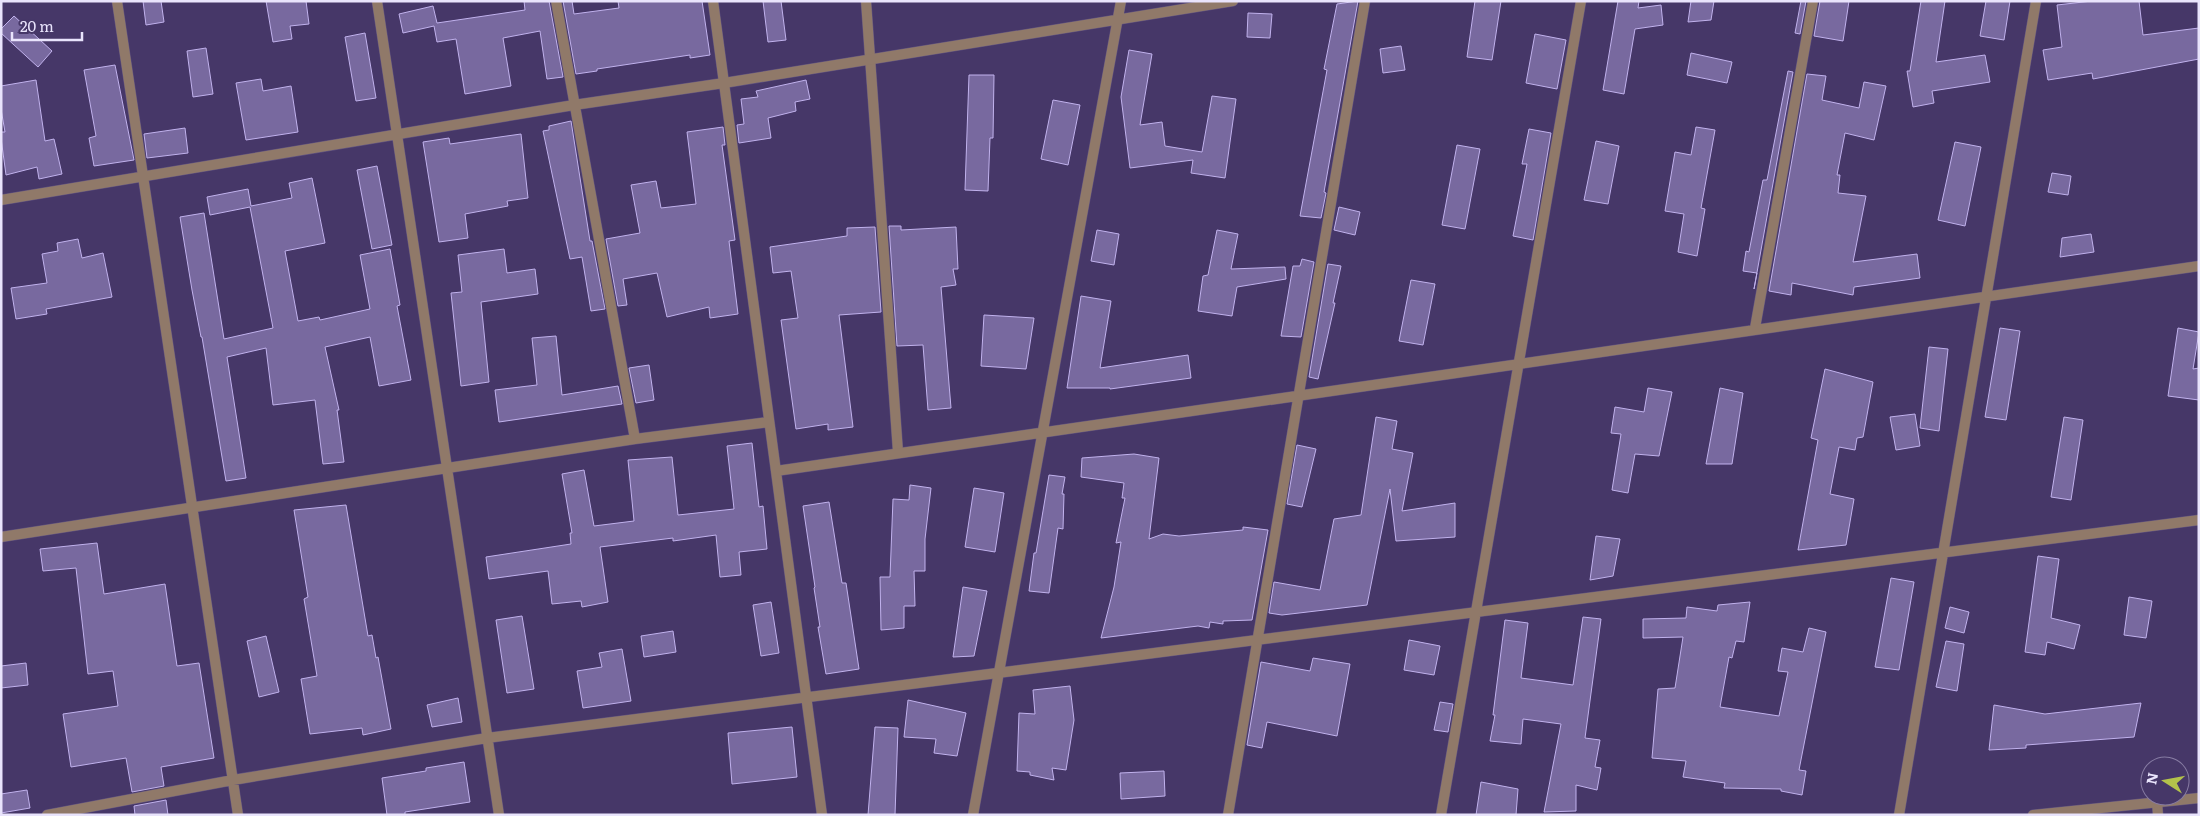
<svg xmlns="http://www.w3.org/2000/svg" width="2200" height="816" viewBox="0 0 2200 816" font-family="Literata,serif">
  <style>
    .building { fill: #78699f; stroke: #c1b2ed }
    .lines { fill: none; stroke-linecap: round; stroke-linejoin: round }
    .service-casing { stroke: #605380; stroke-width: 11 }
    .minor-casing { stroke: #605380; stroke-width: 11 }
    .tertiary-casing { stroke: #605380; stroke-width: 11 }
    .service { stroke: #907969; stroke-width: 10 }
    .minor { stroke: #907969; stroke-width: 10 }
    .tertiary { stroke: #907969; stroke-width: 10 }
  </style>
  <rect width="100%" height="100%" fill="#463768"/>
  <path class="building" d="M143 1H161L164 22 146 25Z
    M266 1H306L309 24 290 26 292 39 273 42Z
    M524 1H549L563 77 547 79 540 31 503 38 511 86 465 94 456 39 437 42 434 26 403 33 399 14 433 6 437 23 525 10Z
    M563 1H572L574 14 619 8 618 1H702L710 55 690 58V55L597 69V71L576 74Z
    M763 1H781L786 40 768 42Z
    M1358 1 1324 192 1326 193 1321 218 1300 216 1327 70 1324 69 1337 4Z
    M1475 1H1501L1492 60 1467 57Z
    M1618 1H1639L1638 8 1661 5 1663 25 1635 29 1624 94 1603 90Z
    M1691 1H1714L1711 20 1688 22Z
    M1801 1H1806L1800 34 1795 33Z
    M1820 1H1849L1843 41 1814 36Z
    M1921 1H1945L1936 62 1985 55 1990 82 1932 91 1934 103 1913 107 1907 71H1910Z
    M1986 1H2010L2004 40 1980 36Z
    M2092 1H2139L2143 35 2199 28V59L2093 79 2092 73 2048 80 2043 50 2062 47 2057 5Z
    M1248 13 1272 14 1270 38 1247 37Z
    M14 16 52 51 38 67 1 33V29Z
    M365 33 376 98 356 101 345 37Z
    M1535 34 1566 40 1557 89 1526 83Z
    M1401 46 1405 70 1383 73 1380 49Z
    M206 48 213 94 193 97 187 51Z
    M1129 50 1152 54 1140 125 1162 122 1165 146 1202 152 1212 96 1236 99 1225 178 1191 173 1193 160 1130 168 1121 97Z
    M1691 53 1732 62 1727 83 1687 75Z
    M115 65 134 160 94 166 89 138 96 136 84 70Z
    M1788 71 1793 72 1754 289 1757 273 1743 271 1746 251 1749 252 1763 180H1767Z
    M1807 74 1826 76 1822 100 1859 108 1864 82 1886 86 1874 140 1845 133 1837 175H1840L1838 193 1866 196 1853 262 1917 254 1920 278 1854 287 1853 295 1792 283 1791 295 1769 291Z
    M969 75H994L993 138H990L988 191 965 190Z
    M261 79 263 91 291 86 298 132 246 140 236 83Z
    M36 80 45 141 54 139 62 174 39 179 37 167 6 175 1 138V132H5L1 109V86Z
    M806 80 810 99 795 102 796 111 768 118 771 138 739 143 737 125 744 124 741 99 758 97 756 91Z
    M1053 100 1080 105 1068 165 1041 159Z
    M571 121 590 241H592L605 309 591 311 582 257 570 259 543 131 549 130V126Z
    M723 127 725 145H722L735 240 729 241 738 314 710 318 709 307 667 317 657 273 623 279 627 305 618 306 606 239 640 233 631 185 656 181 661 208 696 204 687 132Z
    M1696 127 1715 130 1701 208 1705 209 1697 256 1678 252 1684 214 1665 211 1675 152 1691 155Z
    M185 128 188 153 147 158 144 134Z
    M1529 129 1551 133 1533 240 1513 236 1527 164H1522Z
    M521 134 528 198 507 201 508 206 465 214 468 238 439 242 423 142 449 138 450 144Z
    M1596 141 1619 146 1608 204 1584 200Z
    M1955 142 1981 147 1965 226 1938 220Z
    M1457 145 1480 149 1465 229 1442 225Z
    M377 166 392 245 372 249 357 170Z
    M2052 173 2071 176 2068 195 2048 192Z
    M312 178 325 243 285 251 298 321 319 317 320 320 370 309 360 255 390 249 400 305 397 306 411 380 379 386 370 337 325 347 339 410H337L344 462 323 464 315 400 273 405 266 348 227 357 246 478 226 481 202 337H201L192 290 180 217 204 213 224 339 273 328 250 207 210 215 207 197 248 189 251 206 292 198 289 183Z
    M1339 207 1360 212 1355 235 1334 230Z
    M889 226H901V230L956 227 958 269H953L956 285 941 287 951 408 928 410 923 345 897 346Z
    M875 227 881 312 839 315 853 427 828 430V424L796 429 781 320 798 318 791 271 773 273 770 247 847 236V228Z
    M1097 230 1119 234 1114 265 1091 261Z
    M1217 230 1238 234 1231 269 1285 267 1286 279 1237 287 1232 316 1198 311 1203 276 1208 275Z
    M2091 234 2094 252 2060 257 2062 238Z
    M78 239 82 258 103 253 112 297 46 309 47 314 16 319 11 288 47 283 42 254 58 251 57 243Z
    M504 249 507 273 535 269 538 294 481 302 489 382 461 386 451 293 462 292 458 255Z
    M1302 259 1314 262 1301 337 1281 336 1293 266H1300Z
    M1328 264 1341 266 1333 303H1335L1318 379 1309 377Z
    M1411 280 1435 284 1423 345 1399 341Z
    M1081 296 1111 301 1100 368 1188 355 1191 378 1110 389V388H1067Z
    M984 315 1034 318 1026 369 981 366Z
    M2000 328 2020 331 2006 420 1985 417Z
    M2178 328 2199 332 2193 369 2199 368V400L2168 396Z
    M556 336 562 395 618 386 622 404 499 422 495 390 537 385 532 338Z
    M1929 347 1948 349 1939 431 1920 428Z
    M649 365 654 400 636 403 629 368Z
    M1825 369 1873 382 1863 437 1857 438 1855 450 1839 447 1830 494 1854 499 1846 545 1798 550 1818 440 1811 438Z
    M1648 388 1672 392 1659 456 1635 454 1628 493 1612 490 1621 434 1611 433 1615 407 1644 412Z
    M1720 388 1743 393 1732 464H1706Z
    M1915 414 1920 446 1896 450 1890 417Z
    M1376 417 1397 421 1392 449 1413 453 1402 511 1455 503V537L1396 541 1390 489 1367 605 1282 615 1269 613 1274 582 1320 590 1334 519 1361 515Z
    M2064 417 2083 420 2071 500 2051 497Z
    M752 443 759 507 763 506 767 549 739 552 741 575 720 577 716 535 673 541V538L600 547 608 602 582 607 581 601 552 604 548 571 489 579 486 557 571 544 570 533H572L562 474 584 470 594 526 634 521 628 460 672 457 678 515 734 509 727 446Z
    M1297 445 1316 449 1302 507 1287 504Z
    M1134 454 1159 458 1149 539 1163 534 1179 536 1243 530V527L1268 530 1252 620 1223 621V624L1210 622 1209 628 1198 626 1101 638 1114 587 1121 542 1116 543 1125 498H1122L1124 483 1081 477 1082 458Z
    M1049 475 1065 477 1062 494H1064L1063 529 1058 528 1049 593 1029 591 1034 553H1036Z
    M910 485 931 488 925 539V571H914L915 606H904V628L881 630 880 577H890L893 499 909 500Z
    M974 488 1004 493 995 552 965 547Z
    M829 502 842 583H846L859 669 826 674 818 627H820L814 588 815 587 803 506Z
    M346 505 368 636 372 635 376 658 378 657 391 729 363 735 362 728 310 734 301 679 317 676 304 599 308 597 294 510Z
    M1596 536 1620 539 1613 576 1590 580Z
    M97 543 104 594 165 584 177 666 199 663 214 758 161 767 164 786 132 792 126 758 71 767 63 714 118 706 113 671 88 674 76 568 43 571 40 549Z
    M2038 556 2059 559 2051 618 2080 625 2074 649 2047 642 2045 655 2025 652Z
    M1891 578 1914 582 1899 670 1875 667Z
    M963 587 987 591 974 656 953 657Z
    M2129 597 2152 601 2146 638 2124 635Z
    M771 602 779 653 761 656 753 605Z
    M1750 602 1744 642 1736 641 1732 658 1729 657 1720 707 1779 716 1788 672 1778 671 1782 648 1803 652 1809 628 1826 632 1799 770 1806 771 1802 795 1781 791V789L1724 788 1725 783 1683 777 1686 761 1652 758 1658 689 1675 688 1683 637 1643 638V619L1686 618 1687 607 1717 611 1718 605Z
    M1950 607 1969 612 1964 633 1945 628Z
    M522 616 534 689 507 693 496 620Z
    M1583 617 1601 619 1585 738 1600 740 1595 767 1601 768 1597 790 1576 785V811L1544 812 1561 724 1523 719 1521 744 1490 741 1495 715H1493L1505 620 1528 623 1521 678 1573 685Z
    M673 631 676 652 644 657 641 636Z
    M266 636 279 692 259 697 247 641Z
    M1409 640 1440 646 1434 675 1404 670Z
    M1946 641 1964 644 1957 691 1936 687Z
    M622 649 631 701 583 708 577 671 602 667 599 653Z
    M1313 658 1350 664 1337 736 1267 722 1262 748 1247 745 1261 662 1310 671Z
    M26 663 28 685 1 688V666Z
    M1070 686 1074 720 1066 770 1052 768 1054 780 1030 775V772L1017 771 1019 713 1035 714 1033 690Z
    M458 698 462 722 432 727 427 705Z
    M908 700 966 713 957 756 934 753 936 739 904 737Z
    M1440 702 1453 704 1448 732 1434 730Z
    M2141 703 2134 737 2026 745V748L1989 750 1994 705 2045 714Z
    M792 727 797 777 732 784 728 733Z
    M875 727 898 728 895 815H868Z
    M464 762 470 802 405 812V815H387L382 778 426 771V768Z
    M1164 771 1165 796 1121 799 1120 773Z
    M1481 782 1518 789 1516 815H1476Z
    M27 790 30 808 1 813V794Z
    M166 800 168 815H135L134 806Z"/>
  <g class="lines">
    <g class="service-casing">
      <path id="service" d="M866 1 898 452
        M2157 802 2158 815"/>
    </g>
    <g class="minor-casing">
      <path id="minor" d="M117 1 238 815
        M377 1 499 815
        M556 1 635 439
        M713 1 822 815
        M1 200 574 105 724 83 1233 1
        M1755 328 1813 1
        M776 471 2199 266
        M1 537 635 439 769 422
        M47 815 233 780 487 738 2199 520
        M973 815 1121 1
        M1228 815 1365 1
        M1441 815 1581 1
        M1899 815 2036 1"/>
    </g>
    <g class="tertiary-casing">
      <path id="tertiary" d="M2033 815 2199 798"/>
    </g>
    <use href="#service" class="service"/>
    <use href="#minor" class="minor"/>
    <use href="#tertiary" class="tertiary"/>
  </g>
  <rect width="2200" height="816" fill="none" stroke="#e9e4fc" stroke-width="5"/>
  <g transform="translate(2165 781) rotate(281)"><circle r="24" fill="#463768" stroke="#877ca3"/>
  <path d="M0-4L9 19L0 12L-9 19Z" fill="#b3c24b"/>
  <text y="-8" font-size="14" font-weight="bold" text-anchor="middle" fill="#e9e4fc">N</text>
  </g>
  <path d="M12 32v8h70v-8" fill="none" stroke="#e9e4fc" stroke-width="2.5"/>
  <text x="20" y="32" font-size="15" fill="#e9e4fc" stroke="#463768" stroke-width="4" paint-order="stroke">20 m</text>
</svg>
